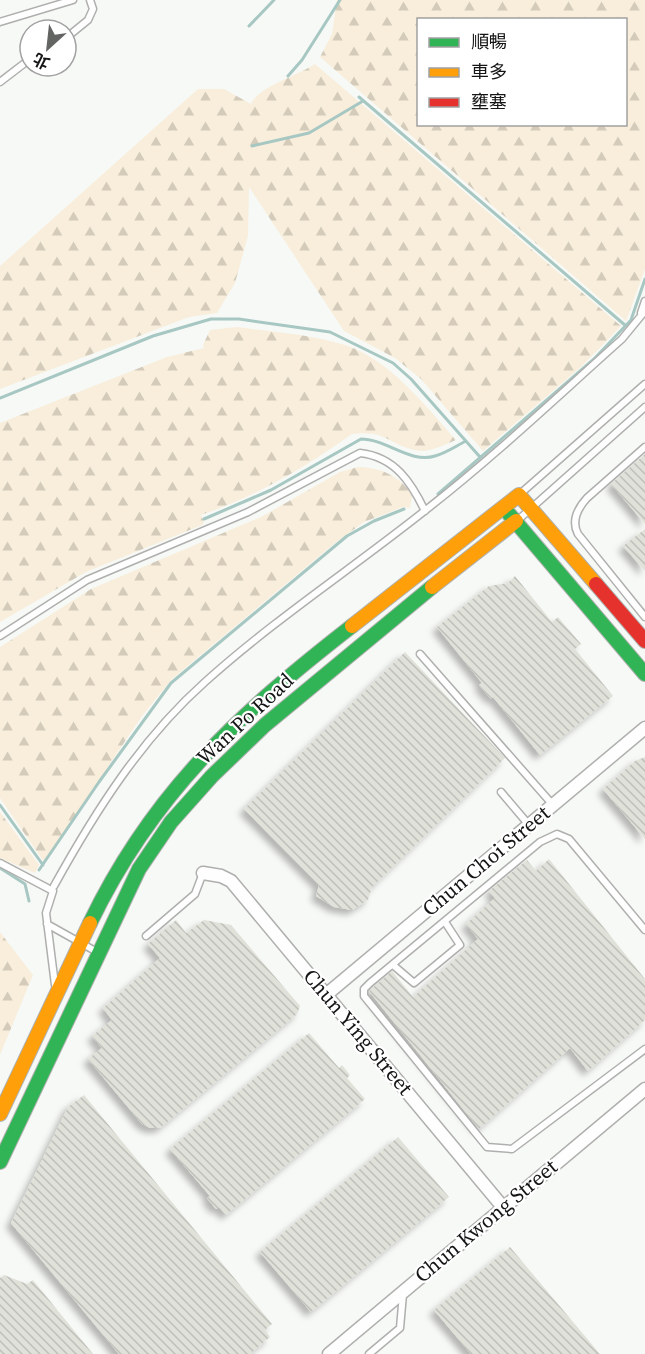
<svg xmlns="http://www.w3.org/2000/svg" width="645" height="1354" viewBox="0 0 645 1354" font-family="'Source Serif 4','Noto Sans TC',serif">
  <style>
    .forest { fill: url(#forest-firs); fill-rule: evenodd }
    .lines { fill: none; stroke-linecap: round; stroke-linejoin: round }
    .stream { stroke: #a7c7c2; stroke-width: 3 }
    .building { fill: url(#building-back-hatch); filter: url(#shadow) }
    .lane-casing { stroke: #afb0ae; stroke-width: 9 }
    .street-casing { stroke: #afb0ae; stroke-width: 15 }
    .fast-casing { stroke: #afb0ae; stroke-width: 16 }
    .slow-casing { stroke: #afb0ae; stroke-width: 16 }
    .jam-casing { stroke: #afb0ae; stroke-width: 16 }
    .lane { stroke: #fefefe; stroke-width: 6 }
    .street { stroke: #fefefe; stroke-width: 12 }
    .fast { stroke: #30b455; stroke-width: 14 }
    .slow { stroke: #ff9f0a; stroke-width: 14 }
    .jam { stroke: #e5322d; stroke-width: 14 }
    .labels { text-anchor: middle; stroke-width: 4.5; stroke-linejoin: round; paint-order: stroke }
    .street-label { font-size: 21px; fill: #141514; stroke: #fff }
  </style>
  <defs>
    <pattern id="forest-firs" width="22" height="20" patternUnits="userSpaceOnUse" patternTransform="scale(1.5)"><rect width="22" height="20" fill="#f8eedb"/><path d="M5 1l3.5 6h-7zM16 11l3.5 6h-7z" fill="#d4cbbb"/></pattern>
    <pattern id="building-back-hatch" width="6" height="6" patternUnits="userSpaceOnUse" patternTransform="scale(1.5)"><rect width="6" height="6" fill="#e0e1d9"/><path d="M-1 5l2 2M0 0l6 6M5-1l2 2" fill="none" stroke="#bfc0b9"/></pattern>
    <filter id="shadow"><feDropShadow dx="-5" dy="5" stdDeviation="3" flood-color="#0004"/></filter>
  </defs>
  <rect width="100%" height="100%" fill="#f7f9f6"/>
  <path class="forest" d="M337 0H645V269L626 321 320 57 332 34ZM418 20H626V124H418Z
    M315 64 621 326 582 366 483 451 421 379 395 358 344 331 249 187 248 236 235 283 217 313 189 317 0 389V266L198 89H224L251 104C258 87 297 76 315 64Z
    M237 327C273 332 310 334 345 345 389 359 427 407 456 440 443 445 428 454 415 450 387 444 387 430 352 434 303 469 258 495 201 515L204 522 202 525 86 572 0 622V423L167 357 204 348 203 345 210 330Z
    M358 467C380 467 400 476 412 495L410 508 403 507 364 522 335 543 172 679 142 716 44 862 0 798V647L91 589 261 517 340 472Z
    M0 812 39 865 35 873 0 858Z
    M0 932 33 975 0 1055Z"/>
  <g class="lines">
    <path class="stream" d="M249 26 274 0
      M288 76 302 60 340 0
      M359 97 626 326
      M252 146 309 133 363 101
      M0 398 153 336 211 319H239L330 332 393 363 411 379 480 457
      M438 494 594 359 631 320 645 279
      M204 519 271 490 361 439C386 439 411 464 435 456 446 453 456 446 466 441
      M0 805 43 865
      M0 868 25 884 29 901
      M39 870 99 782 171 683 347 536 374 521 404 509"/>
  </g>
  <path class="building" d="M645 454V524L611 484Z
    M645 529V571L623 546Z
    M515 576 552 622 558 617 581 644 575 649 613 696 540 755 493 697 491 699 479 685 482 683 437 627 489 586 508 583Z
    M405 652 505 758 372 887 368 900 352 910 334 907 316 896 319 885 244 809Z
    M645 757V839L603 789 635 761Z
    M549 859 645 979V1020L588 1071 570 1048 479 1129 369 991 392 971 413 997 478 939 466 924 495 898 489 891 527 860 536 871Z
    M176 920 186 933 204 920 231 925 300 1006 297 1014 160 1128H150L142 1124 88 1059 102 1048 92 1036 112 1020 103 1008 160 958 148 944Z
    M309 1033 339 1068 342 1065 350 1075 347 1078 365 1099 226 1215 219 1207 216 1209 207 1198 210 1196 170 1149Z
    M84 1095 272 1324 265 1330 270 1337 250 1354H119L11 1223 68 1107Z
    M398 1137 449 1197 311 1312 260 1252Z
    M510 1247 600 1354H471L434 1310Z
    M4 1275 27 1284 33 1280 93 1354H0V1278Z"/>
  <g class="lines">
    <g class="lane-casing">
      <path id="lane" d="M0 22 73 0
        M66 38 88 20 93 9 90 0
        M0 82 30 59
        M641 313 645 301
        M645 447 587 498C578 508 571 521 578 534L645 617
        M520 494 645 384
        M518 520 645 407
        M0 636 87 580 248 512 360 453C395 457 411 482 425 511
        M420 654 553 805
        M501 792 529 825
        M0 863 53 891 46 913 55 985
        M54 886C95 812 141 739 205 682 275 619 353 568 427 509 495 456 558 396 622 339L645 311
        M47 924 97 952
        M645 930 569 839 557 834 540 842 370 983 364 989V996L487 1147 512 1149 645 1049
        M146 936 195 894 203 873
        M393 965 414 983 460 945 445 922
        M369 1354 400 1328 403 1294"/>
    </g>
    <g class="street-casing">
      <path id="street" d="M203 873 221 876 231 881 502 1206
        M327 994 645 728
        M329 1354 645 1089"/>
    </g>
    <g class="fast-casing">
      <path id="fast" d="M509 514 645 674
        M90 923C153 792 239 714 352 626
        M0 1162 139 869 171 822 212 776 265 725 432 587"/>
    </g>
    <g class="slow-casing">
      <path id="slow" d="M432 587 516 521
        M352 626 519 495 596 584
        M0 1114 90 923"/>
    </g>
    <g class="jam-casing">
      <path id="jam" d="M596 584 645 641"/>
    </g>
    <use href="#lane" class="lane"/>
    <use href="#street" class="street"/>
    <use href="#fast" class="fast"/>
    <use href="#slow" class="slow"/>
    <use href="#jam" class="jam"/>
  </g>
  <g class="labels">
    <g class="street-label">
      <text transform="translate(245 719) rotate(-43)" y="7">Wan Po Road</text>
      <text transform="translate(486 861) rotate(-40)" y="7">Chun Choi Street</text>
      <text transform="translate(358 1032) rotate(50)" y="7">Chun Ying Street</text>
      <text transform="translate(486 1221) rotate(-40)" y="7">Chun Kwong Street</text>
    </g>
  </g>
  <rect x="417" y="18" width="210" height="108" fill="#ffffff" stroke="#a1a1a1" stroke-width="1.5"/>
  <rect x="429" y="38" width="30" height="9" fill="#30b455" stroke="#a1a1a1" stroke-width="1.5"/>
  <text x="471" y="48" font-size="18" fill="#141514">順暢</text>
  <rect x="429" y="68" width="30" height="9" fill="#ff9f0a" stroke="#a1a1a1" stroke-width="1.5"/>
  <text x="471" y="78" font-size="18" fill="#141514">車多</text>
  <rect x="429" y="98" width="30" height="9" fill="#e5322d" stroke="#a1a1a1" stroke-width="1.5"/>
  <text x="471" y="108" font-size="18" fill="#141514">壅塞</text>
  <g transform="translate(48 48) rotate(207)"><circle r="28" fill="#ffffff" stroke="#a1a1a1" stroke-width="1.5"/>
  <path d="M0-4.5L10 22L0 15L-10 22Z" fill="#636563"/>
  <text y="-9" font-size="16" font-weight="bold" text-anchor="middle" fill="#141514">北</text>
  </g>
</svg>
